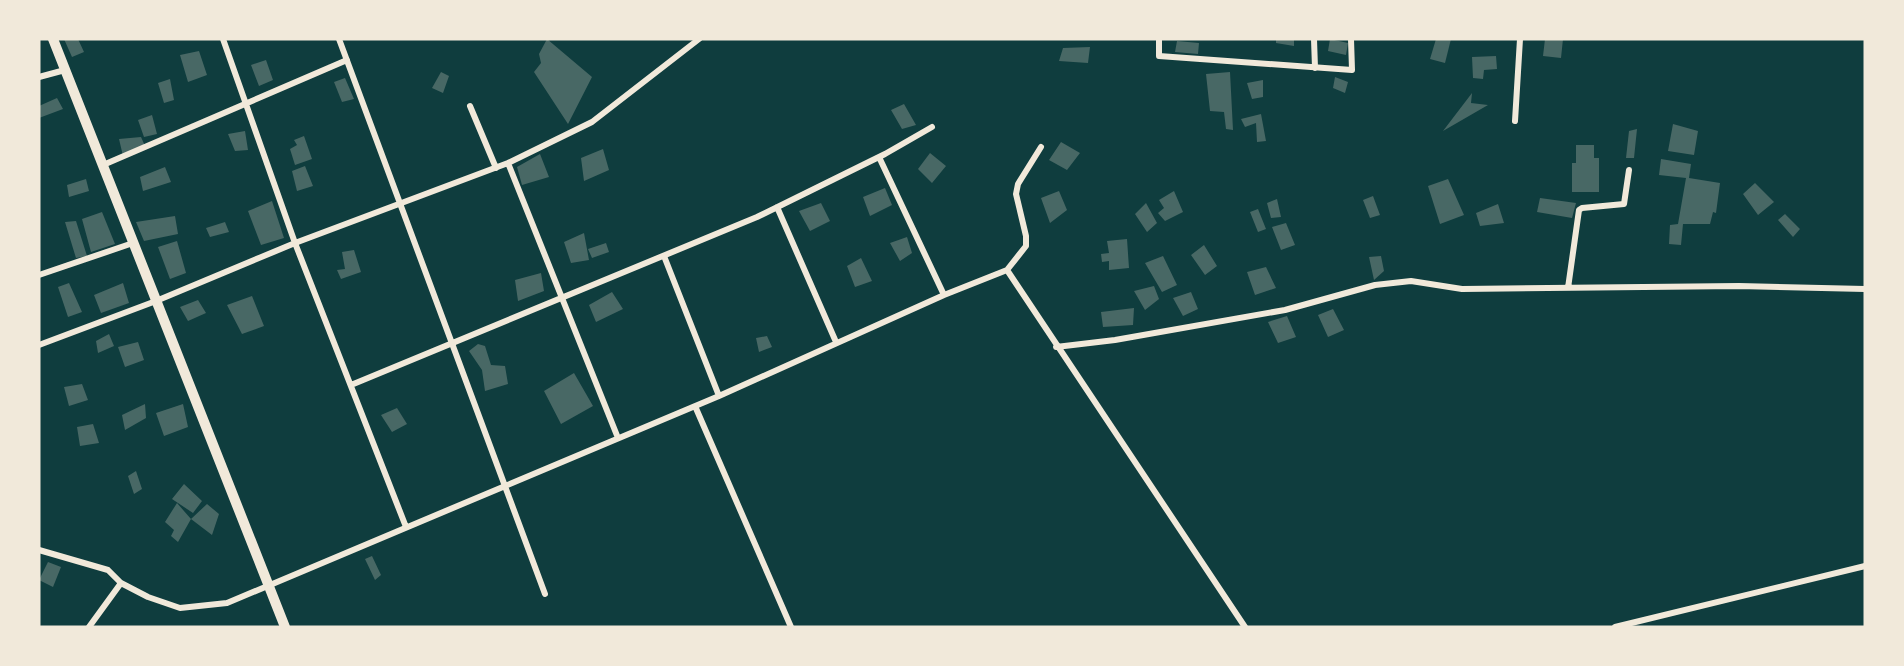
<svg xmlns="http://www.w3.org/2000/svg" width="1904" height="666" viewBox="0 0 1904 666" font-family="Lato,sans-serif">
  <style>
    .building { fill: #486865 }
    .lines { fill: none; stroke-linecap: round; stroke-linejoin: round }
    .minor { stroke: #f1e9da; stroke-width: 6 }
    .tertiary { stroke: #f1e9da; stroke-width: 10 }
  </style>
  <rect width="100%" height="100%" fill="#0f3d3e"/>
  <path class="building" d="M64 39H78L84 52 72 57Z
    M547 39 592 77 568 124 534 72 541 63 539 54Z
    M1276 39H1294V46L1276 43Z
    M1330 39 1348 43 1346 55 1328 51Z
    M1436 39H1451L1445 63 1430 59Z
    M1545 39H1563L1561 58 1543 56Z
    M1177 41 1199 43 1198 54 1175 52Z
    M1090 47 1088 63 1059 61 1063 48Z
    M199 51 207 75 188 82 180 55Z
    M1496 56 1497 69 1484 70 1483 79 1473 78 1472 57Z
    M266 60 273 80 259 86 251 65Z
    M441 72 449 76 443 93 432 88Z
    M1230 72 1233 130 1226 129 1224 112 1210 111 1206 74Z
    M1335 77 1348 82 1345 93 1333 88Z
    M345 78 354 99 342 102 334 82Z
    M170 79 174 100 164 103 158 83Z
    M1263 80V97L1252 99 1247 83Z
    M1472 93 1471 103 1488 105 1443 131Z
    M57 98 63 109 39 118V106Z
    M904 104 916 125 902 129 891 110Z
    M1261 114 1266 141 1257 142 1256 123 1245 127 1241 119Z
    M152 115 157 134 144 137 138 120Z
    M1673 124 1698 131 1694 155 1668 151Z
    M1637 129 1634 158H1626L1629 131Z
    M245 131 248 150 235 151 228 134Z
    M304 136 312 159 295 165 290 149 297 145 294 140Z
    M141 137 145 146 123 156 119 139Z
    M1061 142 1080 153 1067 170 1049 160Z
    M1576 145H1594V158H1599V192H1572V163H1576Z
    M603 149 609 170 584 181 581 158Z
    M930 153 946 166 932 183 918 169Z
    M540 154 549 177 522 185 517 167Z
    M1661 159 1691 164 1689 178 1720 183 1716 213 1713 212 1710 224H1683L1681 245 1669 244 1670 225 1678 224 1686 178 1659 175Z
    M305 166 313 186 297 191 292 171Z
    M165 167 171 182 143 191 140 177Z
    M86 179 89 191 69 197 67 185Z
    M1448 179 1464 215 1440 224 1428 186Z
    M1755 183 1774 202 1758 215 1743 194Z
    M885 188 892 205 870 216 863 197Z
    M1059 191 1067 210 1050 223 1041 198Z
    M1174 191 1183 212 1165 221 1158 213 1164 208 1159 200Z
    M1373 196 1380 215 1370 218 1363 200Z
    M1540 198 1576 203 1572 218 1537 212Z
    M1277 199 1281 217 1271 218 1267 203Z
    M272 201 284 238 261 245 248 211Z
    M821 203 830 221 810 231 799 211Z
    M1146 203 1157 223 1147 232 1135 214Z
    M1498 204 1504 223 1480 226 1476 213Z
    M1258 209 1266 229 1258 232 1250 212Z
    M102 212 115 244 91 252 82 219Z
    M1785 214 1800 229 1793 237 1778 220Z
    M175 216 178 234 144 241 136 222Z
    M76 221 87 256 76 258 65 222Z
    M225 222 229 232 210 237 206 228Z
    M1286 223 1295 245 1281 250 1272 227Z
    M584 233 589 260 571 263 564 242Z
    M907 237 912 253 900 261 890 243Z
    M1127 239 1129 268 1109 270V261L1102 262 1101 254 1109 253 1107 241Z
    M177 241 186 273 170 279 158 247Z
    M606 243 609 252 592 258 588 249Z
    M1204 245 1217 266 1205 275 1191 255Z
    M354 250 361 272 341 279 337 270 345 269 342 252Z
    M1163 256 1177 285 1162 292 1145 263Z
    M1381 256 1384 271 1374 280 1369 257Z
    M861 258 872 281 855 287 847 266Z
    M1266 267 1276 288 1255 295 1247 272Z
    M541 273 544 291 518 301 515 280Z
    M69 283 82 312 68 317 58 287Z
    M123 283 129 303 101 313 94 295Z
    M1154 286 1159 299 1145 310 1134 291Z
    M612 292 623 309 596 322 589 305Z
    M1191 292 1198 309 1183 316 1173 298Z
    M252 296 264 326 242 334 227 305Z
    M198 300 206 313 188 321 180 307Z
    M1134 308 1133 325 1103 327 1101 312Z
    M1333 309 1344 330 1328 337 1318 315Z
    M1287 316 1296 337 1278 343 1268 322Z
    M109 334 114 346 98 353 96 341Z
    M767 336 772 347 759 352 756 338Z
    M138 342 144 360 125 367 118 347Z
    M478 344 485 346 491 365 505 366 508 384 485 391 482 370 469 351Z
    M574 373 593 406 561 424 544 391Z
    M82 384 88 400 69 406 64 387Z
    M145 404 146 418 125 430 122 415Z
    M183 404 188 427 164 436 156 413Z
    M397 408 407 424 392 432 381 415Z
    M93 424 99 443 80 446 77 427Z
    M136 471 142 489 134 494 128 476Z
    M184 484 202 501 193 513 172 499Z
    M177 503 191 519 178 542 171 536 174 530 165 522Z
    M207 504 219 514 212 535 191 519Z
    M372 556 381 575 375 580 365 559Z
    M48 562 61 567 53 587 39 580Z"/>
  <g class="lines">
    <path class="minor" d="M223 39 295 243 406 527
      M339 39 545 594
      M1159 39V56L1352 70 1351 39
      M1314 39 1315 68
      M39 77 65 70
      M470 106 496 168
      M1515 121 1520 39
      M879 157 944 295
      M508 163 618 438
      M103 165 347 60
      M777 207 836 342
      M664 256 719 396
      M1007 270 1245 627
      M39 275 133 243
      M1568 288 1579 210 1582 208 1624 204 1629 170
      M39 345 156 301 295 243 508 163 592 122 699 39
      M1056 347 1115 340 1285 310 1375 285 1411 281 1462 289 1739 286 1865 289
      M351 385 757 217 885 154 932 127
      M695 406 791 627
      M39 550 108 570 121 583 148 597 180 608 227 603 719 396 944 295 1007 270 1026 246V236L1016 194 1018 184 1041 147
      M89 627 121 583
      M1615 627 1865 566"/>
    <path class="tertiary" d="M53 39 285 627"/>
  </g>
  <rect width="1904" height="666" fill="none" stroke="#f1e9da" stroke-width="81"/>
</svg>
